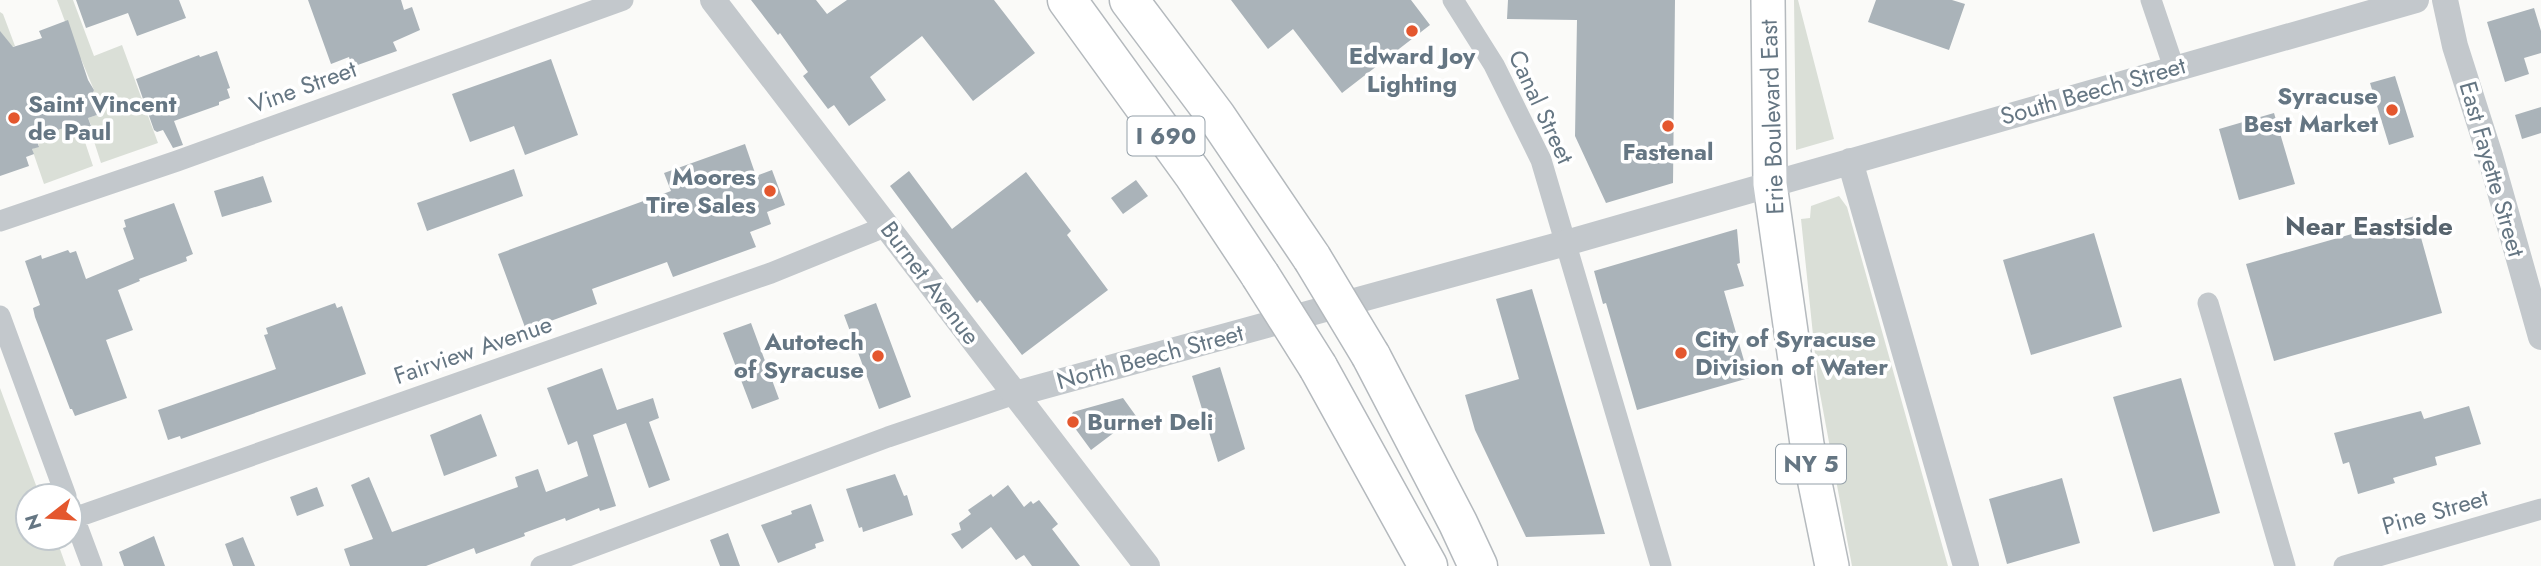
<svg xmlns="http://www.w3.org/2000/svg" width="2541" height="566" viewBox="0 0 2541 566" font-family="Jost,sans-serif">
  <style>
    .green { fill: #dadfd7 }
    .building { fill: #aab3b9 }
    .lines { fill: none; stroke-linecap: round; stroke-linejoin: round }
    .primary-casing { stroke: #b5babe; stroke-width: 36 }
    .motorway-casing { stroke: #b4b9bd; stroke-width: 41 }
    .minor { stroke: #c3c8cc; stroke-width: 21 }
    .tertiary { stroke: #c3c8cc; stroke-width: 26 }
    .primary { stroke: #fff; stroke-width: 33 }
    .motorway { stroke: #fff; stroke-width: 38 }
    .motorway-bridge-casing { stroke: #b4b9bd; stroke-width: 41; stroke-linecap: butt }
    .motorway-bridge { stroke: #fff; stroke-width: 38 }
    .poi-dot { fill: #e4572e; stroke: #fff; stroke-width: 2.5 }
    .labels { text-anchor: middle; stroke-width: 7; stroke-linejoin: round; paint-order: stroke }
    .shield { fill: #fff; stroke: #939fa8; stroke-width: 2 }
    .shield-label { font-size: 23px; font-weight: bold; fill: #657683 }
    .poi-label { font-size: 24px; font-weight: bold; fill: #657683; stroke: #fff; text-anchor: end }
    .street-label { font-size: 24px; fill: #657683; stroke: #fff }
    .neighbourhood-label { font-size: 26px; font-weight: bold; fill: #57646e; stroke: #fff }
  </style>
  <rect width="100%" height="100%" fill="#fafaf8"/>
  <path class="green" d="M57 0H73L94 56 122 45 158 143 101 163 89 126 91 125 88 118 100 114 93 93 94 90 81 59H79Z
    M1794 0H1798L1834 139 1796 150Z
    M0 12 3 14 15 46 9 48 5 38 0 32Z
    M19 89 61 128 74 124 84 139 93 166 44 184 32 149 39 146Z
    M1839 196 1847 207 1948 566H1852L1818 383 1801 219 1810 218 1811 206Z
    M0 388 40 496H28V538H56L66 566H0Z"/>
  <path class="building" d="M76 0H179L186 18 137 36 128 13 86 28Z
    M308 0H401L404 10 412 7 420 30 393 42 397 51 352 67 349 57 331 64Z
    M751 0H816L827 14 847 0H994L1035 53 973 101 922 36 870 77 886 100 849 126 834 105 828 109 803 76 808 72 780 33 778 35Z
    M1231 0H1411L1430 25 1342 93 1293 29 1268 49Z
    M1508 0H1675L1673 183 1606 203 1575 136 1577 20 1507 19Z
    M1876 0H1952L1965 4 1949 50 1868 22Z
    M2534 8 2541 31V53L2524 58 2529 74 2505 82 2487 22Z
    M68 20 88 80 94 90 93 93 100 114 88 118 91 126 76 131 74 124 36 138 39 147 32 149 34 154 26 157 29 166 0 176V31L13 47 42 38 39 31Z
    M217 51 230 88 227 89 230 98 219 102V105L174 121 183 145 173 148 163 130 157 132 154 130 136 79 199 55 200 57Z
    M551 59 578 135 525 155 514 126 470 142 452 94Z
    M2395 76 2414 137 2389 145 2370 83Z
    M2541 107V133L2522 139 2515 115Z
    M2274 113 2295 184 2239 200 2219 129Z
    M745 144 756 176 772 170 785 205 767 212 771 224 750 232 756 247 673 277 667 262 592 289 597 304 526 330 498 254 671 191 664 173Z
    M514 169 523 196 427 231 417 203Z
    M909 171 952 229 1026 172 1071 231 1067 235 1108 290 1022 355 980 300 977 303 890 186Z
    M263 176 272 202 222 217 214 191Z
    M1136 180 1148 196 1123 214 1111 198Z
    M174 203 193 254 186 257 187 261 139 279 140 281 118 290 133 330 106 340 127 398 75 416 72 409H70L35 317 33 308 40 305 25 261 41 255 42 259 68 250 70 253 76 251 86 279 134 259 123 228 126 227 124 220Z
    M2415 216 2442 313 2274 361 2246 264Z
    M1737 229 1740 263 1737 264 1744 286 1724 291 1749 378 1637 410 1606 303 1603 304 1594 271Z
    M2094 233 2122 327 2031 355 2003 260Z
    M1532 289 1566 404 1605 534 1526 537 1475 430 1465 395 1519 379 1496 299Z
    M335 303 337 308 342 306 366 374 181 439 180 436 168 440 158 410 276 369 264 335 268 334 266 328Z
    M876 303 911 397 879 409 844 315Z
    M751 323 779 399 752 409 723 333Z
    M1220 367 1245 449 1218 462 1192 376Z
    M602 368 617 410 653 398 659 418 649 422 670 480 649 488 626 423 593 435 616 506 600 511 599 508 566 521 565 518 524 533 525 536 476 554 474 548 426 566H350L344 549 373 539 351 485 369 477 392 532 518 487 515 477 538 469 546 492 588 476 577 441 568 445 547 388Z
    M2181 378 2220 513 2153 532 2113 397Z
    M1123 398 1136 416 1091 450 1069 420 1073 412Z
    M2469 406 2481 444 2435 457 2437 465 2393 478 2395 483 2358 494 2349 462 2343 464 2334 433 2421 411 2424 419Z
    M481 414 497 456 444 476 430 435Z
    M895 474 904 496 907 495 913 515 863 532 862 527 859 528 846 489Z
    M2062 478 2080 543 2007 564 1989 499Z
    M1008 485 1024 507 1031 501 1033 504 1039 500 1058 524 1052 529 1080 566H1032L1024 555 1016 560 991 527 962 549 951 534 961 530 959 523 971 514 968 510 991 494 993 497Z
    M317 487 324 506 297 516 290 497Z
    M811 504 824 541 815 544 816 548 778 563 761 525 792 514 791 511Z
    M728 533 740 566H720L710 540Z
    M154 536 165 566H124L119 552Z
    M243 537 255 566H233L225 544Z"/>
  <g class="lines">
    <g class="primary-casing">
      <path id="primary" d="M1768 0 1770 184 1807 444 1832 566"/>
    </g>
    <g class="motorway-casing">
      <path id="motorway" d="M1067 0 1193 174 1260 275
        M1129 0 1216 116 1312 258
        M1371 356 1458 523 1478 566
        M1318 367 1428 566"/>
    </g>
    <path class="minor" d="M1453 0 1494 65 1541 160 1661 566
      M2151 0 2174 68
      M0 221 177 161 623 0
      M2208 303 2285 566
      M0 316 66 496
      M70 507 92 566
      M74 518 771 273 887 226
      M541 566 888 437 1015 394
      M2344 566 2541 509"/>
    <path class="tertiary" d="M713 0 1147 566
      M2445 0 2455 46 2490 156 2541 337
      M1850 161 1966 566
      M1015 394 1566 243 2416 0"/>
    <use href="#primary" class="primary"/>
    <use href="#motorway" class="motorway"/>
    <g class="motorway-bridge-casing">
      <path id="motorway-bridge" d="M1312 258 1371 356
        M1260 275 1318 367"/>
    </g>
    <use href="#motorway-bridge" class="motorway-bridge"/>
  </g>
  <g class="poi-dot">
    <circle cx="1412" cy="31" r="7"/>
    <circle cx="2392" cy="110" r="7"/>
    <circle cx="14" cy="118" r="7"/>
    <circle cx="1668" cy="126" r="7"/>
    <circle cx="770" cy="191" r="7"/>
    <circle cx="1681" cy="353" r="7"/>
    <circle cx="878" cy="356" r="7"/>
    <circle cx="1073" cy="422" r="7"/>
  </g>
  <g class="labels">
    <g class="shield">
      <rect x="1127.5" y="116.5" width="77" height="39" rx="5"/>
      <rect x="1776" y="444.5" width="70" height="39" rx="5"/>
    </g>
    <g class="shield-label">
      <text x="1166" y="144">I 690</text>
      <text x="1811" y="472">NY 5</text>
    </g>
    <g class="poi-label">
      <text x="1412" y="64" text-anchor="middle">Edward Joy<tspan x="1412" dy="28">Lighting</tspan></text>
      <text x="2378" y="104">Syracuse<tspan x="2378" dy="28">Best Market</tspan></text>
      <text x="28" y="112" text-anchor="start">Saint Vincent<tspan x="28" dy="28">de Paul</tspan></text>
      <text x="1668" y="160" text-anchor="middle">Fastenal</text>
      <text x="756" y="185">Moores<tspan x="756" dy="28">Tire Sales</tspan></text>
      <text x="1695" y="347" text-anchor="start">City of Syracuse<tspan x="1695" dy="28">Division of Water</tspan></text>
      <text x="864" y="350">Autotech<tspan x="864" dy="28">of Syracuse</tspan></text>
      <text x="1087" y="430" text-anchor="start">Burnet Deli</text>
    </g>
    <g class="street-label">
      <text transform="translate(303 87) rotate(-20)" y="8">Vine Street</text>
      <text transform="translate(2093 91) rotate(-16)" y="8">South Beech Street</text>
      <text transform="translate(1541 107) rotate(65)" y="8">Canal Street</text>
      <text transform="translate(1772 117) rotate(-92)" y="8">Erie Boulevard East</text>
      <text transform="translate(2492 169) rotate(74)" y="8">East Fayette Street</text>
      <text transform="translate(930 283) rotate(53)" y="8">Burnet Avenue</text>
      <text transform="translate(473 350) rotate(-19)" y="8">Fairview Avenue</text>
      <text transform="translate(1150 357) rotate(-15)" y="8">North Beech Street</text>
      <text transform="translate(2435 512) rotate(-16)" y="8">Pine Street</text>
    </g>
    <g class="neighbourhood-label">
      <text x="2369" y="235">Near Eastside</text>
    </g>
  </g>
  <g transform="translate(49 517) rotate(253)"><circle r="33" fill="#ffffff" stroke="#c1c8cd" stroke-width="2"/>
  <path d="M0-5L12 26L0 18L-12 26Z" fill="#e4572e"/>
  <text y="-10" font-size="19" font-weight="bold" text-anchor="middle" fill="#657683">N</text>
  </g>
</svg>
